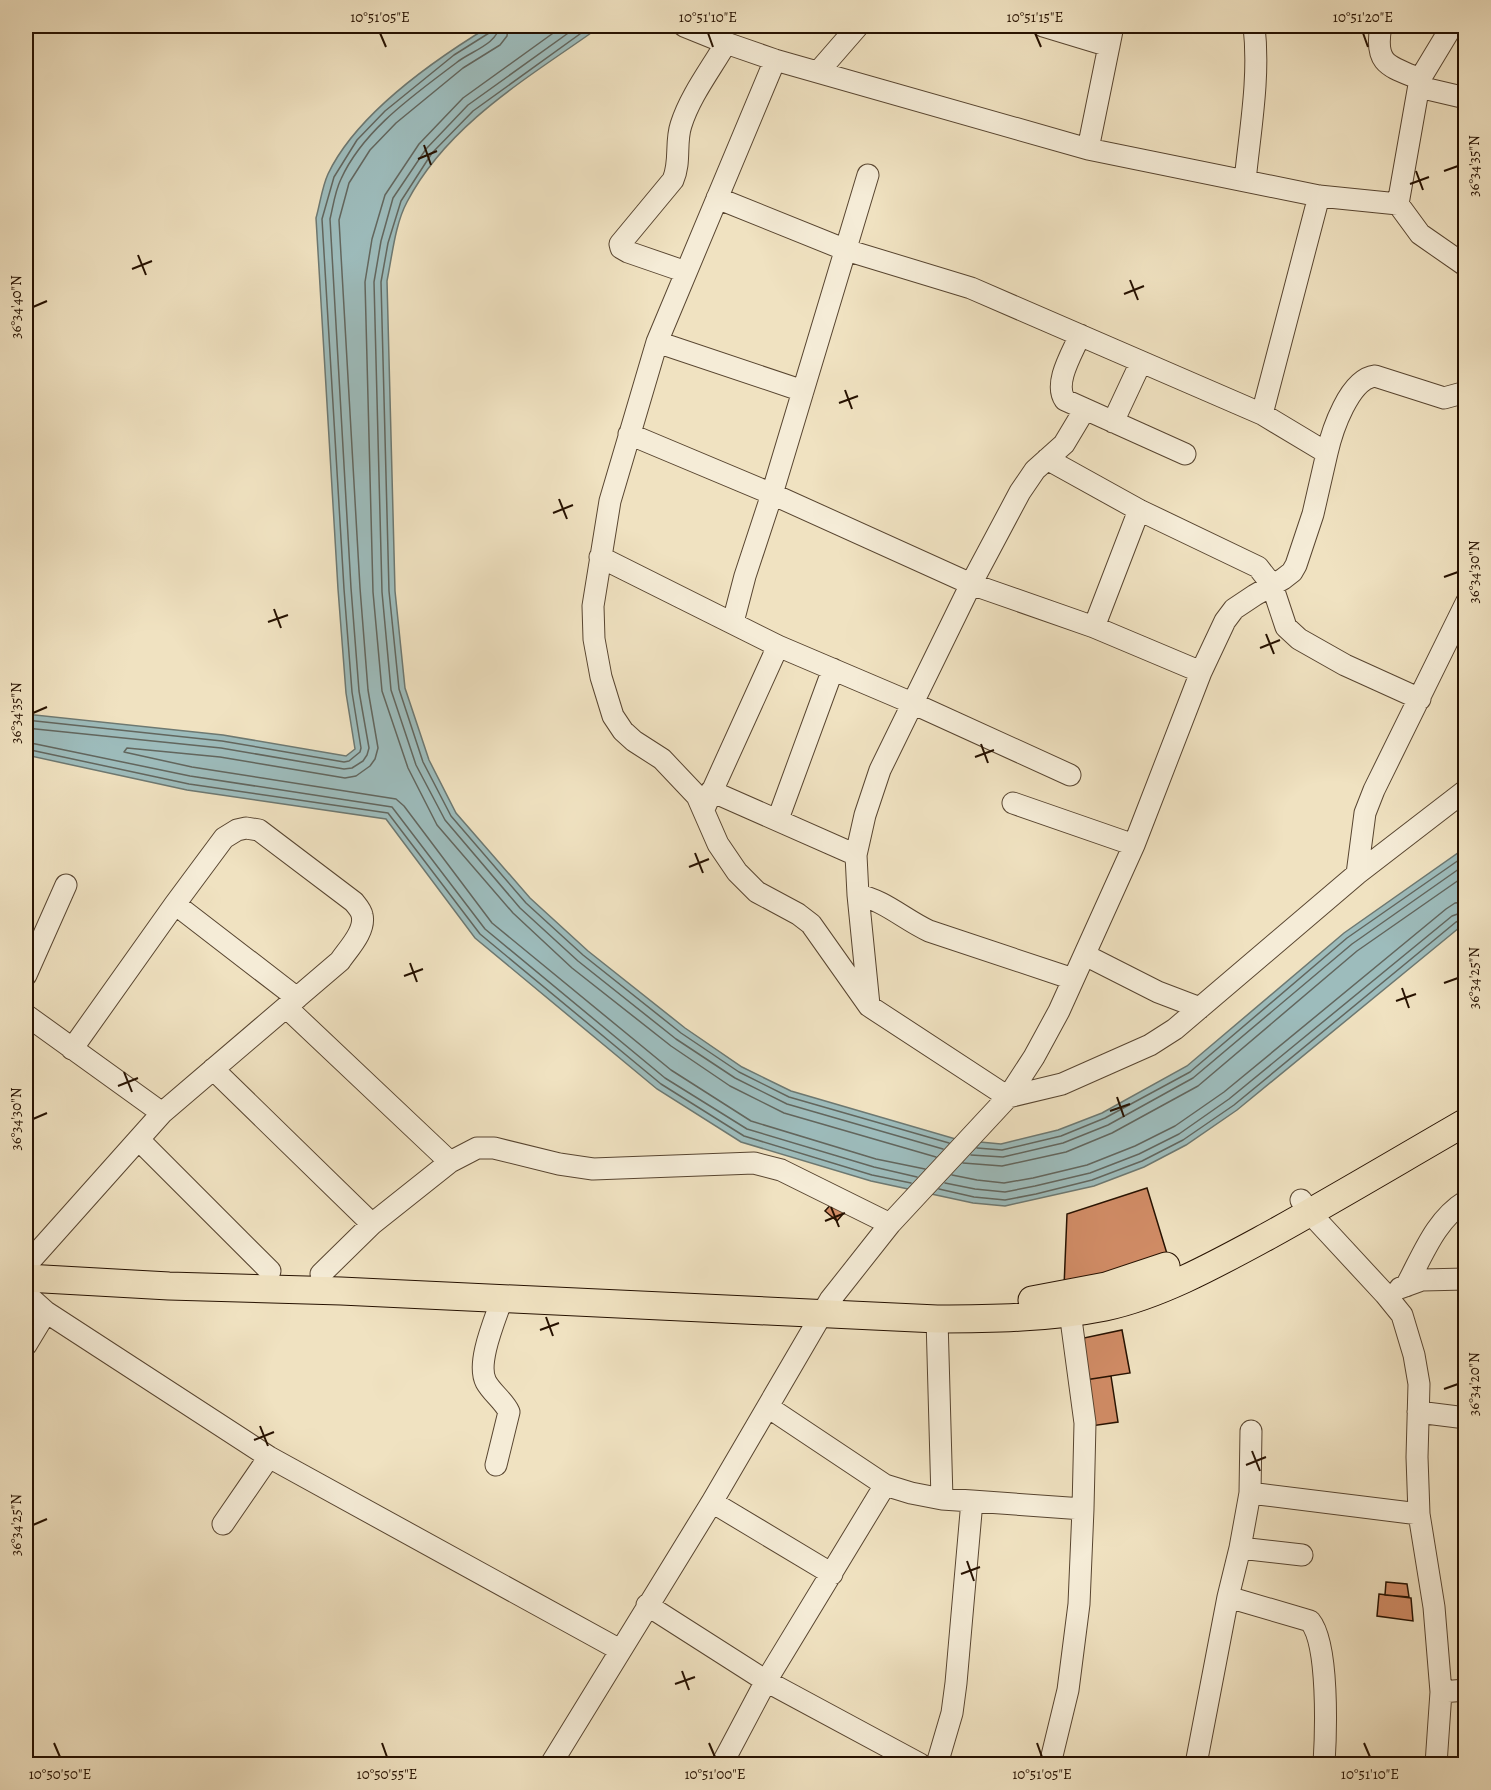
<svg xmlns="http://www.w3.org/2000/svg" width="1491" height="1790" viewBox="0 0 1491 1790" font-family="Alegreya,serif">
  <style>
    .water { fill: #9dbcbc; stroke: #6d7871; stroke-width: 1.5 }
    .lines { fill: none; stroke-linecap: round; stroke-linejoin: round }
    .shore { stroke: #62665e; stroke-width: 1.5 }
    .building { fill: #d18c66; stroke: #261100; stroke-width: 1.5 }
    .minor-casing { stroke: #584530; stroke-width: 23 }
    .major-casing { stroke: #261100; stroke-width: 29 }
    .minor { stroke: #f5ecd7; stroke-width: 21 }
    .major { stroke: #f0e2c1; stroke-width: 27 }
    .ticks { fill: none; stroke: #261100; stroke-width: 2 }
    .neatline { fill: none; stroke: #261100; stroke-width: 2 }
    .ticks-label { font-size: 15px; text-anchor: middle; fill: #261100 }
  </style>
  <rect width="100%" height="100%" fill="#f0e2c1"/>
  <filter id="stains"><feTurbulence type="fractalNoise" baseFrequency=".00333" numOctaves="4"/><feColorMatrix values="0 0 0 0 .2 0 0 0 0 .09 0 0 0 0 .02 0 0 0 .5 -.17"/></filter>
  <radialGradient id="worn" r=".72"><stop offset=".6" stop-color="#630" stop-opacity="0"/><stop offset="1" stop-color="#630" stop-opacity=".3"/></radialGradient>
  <path class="water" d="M490 26H601C531 76 448 123 407 202 395 224 392 257 387 281L395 591 405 688 429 760 456 813 530 898 588 951 685 1028 742 1067 791 1091 959 1140 1001 1144 1058 1130 1102 1113 1187 1066 1344 933 1465 848V923L1237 1110 1186 1145 1144 1167 1094 1186 1005 1206 973 1203 871 1181 741 1142 657 1089 475 938 386 819 187 790 26 755V714L223 735 346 756 355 749 346 693 338 589 316 218C320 204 322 187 328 174 357 113 434 60 490 26Z"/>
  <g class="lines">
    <path class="shore" d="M508 26 507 36 500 45 463 68 396 123 370 150 349 183 339 220 360 588 368 690 378 748 375 759 370 766 356 776 345 778 220 757 127 748 124 752 192 767 396 799 404 806 492 923 671 1070 751 1121 876 1159 925 1169
      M563 26 463 98 419 144 385 195 372 239 365 282 373 592 382 691 408 768 437 825 513 913 572 968 671 1046 730 1086 784 1113 936 1157
      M578 26 468 105 426 149 393 198 381 241 374 282 382 592 391 690 416 765 445 820 520 908 578 961 676 1039 735 1078 787 1104 943 1149
      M591 26 473 111 432 153 401 201 388 243 381 282 389 591 399 689 423 762 451 816 526 903 583 955 681 1033 739 1072 789 1097 949 1143
      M26 720 222 741 344 762 349 761 360 752 361 748 352 692 344 589 322 219 334 177 357 140 385 111 454 55 489 33 492 26
      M26 728 221 748 344 769 352 768 363 761 367 755 369 748 359 691 351 588 330 219C333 207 335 191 341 179 363 130 414 95 456 63 469 52 498 44 499 26
      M26 742 190 776 392 807 485 929 665 1078 747 1129 874 1167 917 1177
      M26 749 189 784 388 813 480 934 661 1084 744 1136 872 1175 911 1183
      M977 1148 1002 1150 1061 1136 1105 1118 1190 1072 1347 938 1466 855
      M971 1155 1003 1157 1063 1143 1108 1125 1193 1078 1352 944 1466 864
      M963 1163 1002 1166 1066 1152 1112 1133 1198 1086 1357 951 1466 875
      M952 1175 977 1180 1004 1183 1033 1178 1087 1165 1135 1146 1175 1126 1224 1092 1446 909 1455 903 1466 902
      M945 1183 975 1189 1005 1192 1035 1186 1090 1173 1139 1154 1179 1134 1229 1099 1452 916 1466 911
      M939 1189 974 1197 1005 1200 1036 1194 1092 1180 1142 1161 1183 1140 1234 1105 1456 922 1466 918"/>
  </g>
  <path class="building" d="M1147 1188 1168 1257 1064 1287 1067 1214Z
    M836 1199 848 1208 837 1221 825 1211Z
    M1122 1330 1130 1373 1085 1380 1079 1339Z
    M1111 1376 1118 1422 1091 1426 1085 1380Z
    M1386 1582 1407 1584 1409 1597 1385 1595Z
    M1379 1594 1411 1598 1413 1621 1377 1616Z"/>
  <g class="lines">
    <g class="minor-casing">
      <path id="minor" d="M684 26 726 43 775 60 1088 149 1319 196 1398 204
        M1043 26 1109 46
        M1381 26C1374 64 1388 66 1420 79L1398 204 1420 234 1466 266
        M775 60 657 342 610 501 593 606 594 639 601 677 613 716 623 731 634 741 662 759 697 796 718 844 737 872 757 892 798 914 811 924 869 1006 1008 1097 1062 1084 1150 1045 1175 1029 1357 874 1466 790
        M818 72 858 26
        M1420 79 1452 26
        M1419 87 1466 98
        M1088 149 1113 26
        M1245 181C1250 130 1260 77 1254 26
        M717 198 846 250 971 288 1262 414
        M686 272 628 252 621 248 620 244 673 180C681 162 675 143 681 125 690 96 711 69 726 43
        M1080 335C1073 352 1053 383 1065 400L1185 454
        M657 342 803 391
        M1113 422 1141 362
        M629 434 772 494 971 584 1094 627 1201 672
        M1327 453C1332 431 1349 379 1375 376L1444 398 1466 392
        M1047 459 1139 510 1258 567 1272 585 1286 627 1299 639 1345 665 1420 699
        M600 557 778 646 912 703 1070 775
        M733 622 745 576 772 494 868 175
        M1094 627 1139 510
        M711 791 856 855
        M1013 803 1134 845
        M704 809 778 646
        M778 819 833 669
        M1357 874 1365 813 1374 790 1466 603
        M858 895C884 900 905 920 929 931L1073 979
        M175 904 297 998
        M1085 955 1158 992 1200 1008
        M26 975 66 885
        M869 1005 858 895 856 855 865 815 880 770 971 584 1020 492 1035 470 1064 444 1085 409
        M286 1007 450 1162
        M26 1015 162 1113
        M213 1069 372 1224
        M139 1140 270 1271
        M1301 1200 1310 1213 1385 1294 1402 1315 1414 1355 1419 1384 1417 1457 1419 1514 1434 1607 1441 1692 1436 1764
        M29 1262 162 1113 340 961C348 949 366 931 362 915 361 910 357 906 354 902L259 830 246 828 237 830 224 838 175 904 72 1049
        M321 1274 372 1224 450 1162 477 1148H494L559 1164 593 1169 754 1163 781 1170 890 1224
        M1406 1286C1423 1255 1435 1220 1466 1201
        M1400 1288 1422 1280 1466 1279
        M26 1294 46 1312 269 1457 620 1650
        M937 1319 942 1499
        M26 1345 46 1312
        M768 1407 885 1485 911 1493 942 1499 972 1501 956 1683 952 1713 937 1764
        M1418 1412 1466 1418
        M496 1465 509 1412C504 1401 492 1393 486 1382 476 1363 495 1320 502 1299
        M1250 1493 1419 1514
        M972 1501 1083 1509
        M712 1502 832 1574
        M223 1524 269 1457
        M1240 1548 1250 1493 1251 1431
        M1228 1597 1310 1621C1329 1644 1326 1733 1324 1764
        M647 1605 766 1681 920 1764
        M1441 1692 1466 1690
        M551 1764 712 1502 830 1300 890 1224 1008 1097 1034 1057 1059 1011 1134 845 1201 672 1225 621 1234 609 1255 595 1283 579 1292 572 1296 565 1313 514 1327 453 1262 414 1319 196
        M722 1764 766 1681 885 1485
        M1050 1764 1068 1690 1079 1604 1083 1509 1085 1423 1068 1297
        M1196 1764 1228 1597 1240 1548 1302 1555"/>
    </g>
    <g class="major-casing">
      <path id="major" d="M26 1278 169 1286 341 1291 937 1319C994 1319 1050 1318 1105 1307 1161 1295 1218 1263 1268 1236 1335 1199 1400 1160 1466 1122
        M1032 1300 1106 1286 1166 1266"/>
    </g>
    <use href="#minor" class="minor"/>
    <use href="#major" class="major"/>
  </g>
  <path class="ticks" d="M380 33 386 47M708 33 713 47M1035 33 1041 47M1363 33 1368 47M424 145 431 165M418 159 437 151M1416 171 1423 190M1444 171 1458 166M1410 184 1429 177M138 255 146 275M132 269 152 261M1130 280 1138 300M1124 294 1144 286M33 307 47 301M845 390 852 409M839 403 858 396M559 499 567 519M553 513 573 505M1444 577 1458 572M274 609 281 628M268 622 288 615M1266 634 1274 654M1260 648 1280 640M33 713 47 707M981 744 988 763M975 757 994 750M695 853 703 873M689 867 709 859M410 963 417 982M404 976 423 969M1444 983 1458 978M1402 988 1409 1008M1396 1001 1416 994M124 1072 132 1092M118 1086 138 1078M1117 1097 1124 1117M1110 1111 1130 1104M33 1119 47 1113M831 1207 839 1227M825 1221 845 1213M546 1317 553 1336M540 1330 559 1323M1444 1389 1458 1384M260 1426 268 1446M254 1440 274 1432M1252 1451 1260 1471M1246 1465 1266 1457M33 1525 47 1519M967 1561 974 1581M961 1574 980 1567M682 1671 689 1690M675 1684 695 1677M54 1743 60 1757M382 1743 387 1757M709 1743 715 1757M1037 1743 1042 1757M1364 1743 1370 1757"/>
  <rect width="1491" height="1790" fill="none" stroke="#f0e2c1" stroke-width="66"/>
  <rect x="33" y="33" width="1425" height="1724" class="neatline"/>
  <g class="ticks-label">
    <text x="380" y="22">10°51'05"E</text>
    <text x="708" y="22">10°51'10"E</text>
    <text x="1035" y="22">10°51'15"E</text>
    <text x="1363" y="22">10°51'20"E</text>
    <text transform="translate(1474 166) rotate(-90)" y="5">36°34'35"N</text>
    <text transform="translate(16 307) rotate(-90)" y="5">36°34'40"N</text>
    <text transform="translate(1474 572) rotate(-90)" y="5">36°34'30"N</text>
    <text transform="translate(16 713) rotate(-90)" y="5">36°34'35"N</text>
    <text transform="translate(1474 978) rotate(-90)" y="5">36°34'25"N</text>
    <text transform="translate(16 1119) rotate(-90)" y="5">36°34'30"N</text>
    <text transform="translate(1474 1384) rotate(-90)" y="5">36°34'20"N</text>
    <text transform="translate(16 1525) rotate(-90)" y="5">36°34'25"N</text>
    <text x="60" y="1779">10°50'50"E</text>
    <text x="387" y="1779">10°50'55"E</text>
    <text x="715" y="1779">10°51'00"E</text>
    <text x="1042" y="1779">10°51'05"E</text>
    <text x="1370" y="1779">10°51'10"E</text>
  </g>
  <rect width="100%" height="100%" filter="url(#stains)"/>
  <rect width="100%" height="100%" fill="url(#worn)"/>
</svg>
